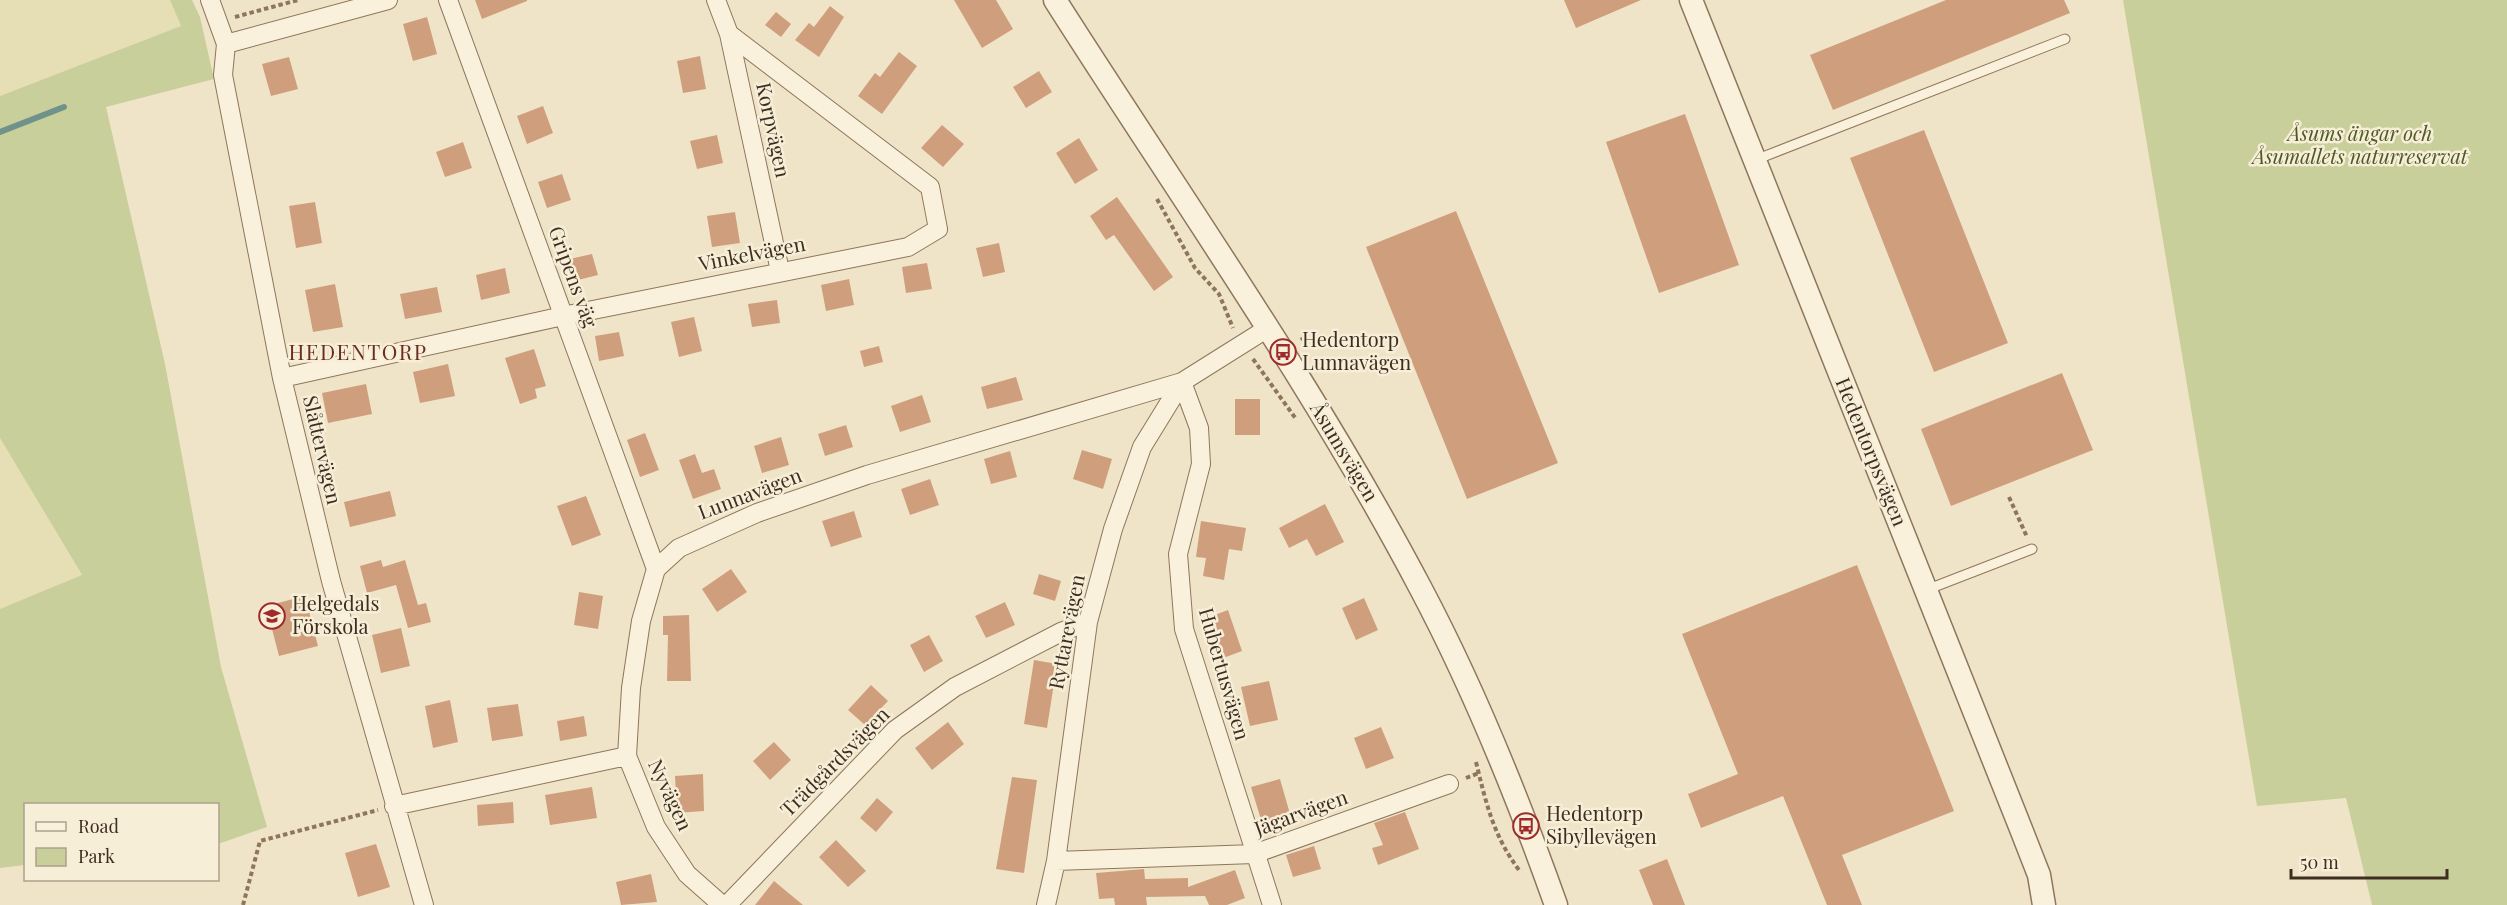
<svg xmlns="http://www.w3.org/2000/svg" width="2507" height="905" viewBox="0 0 2507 905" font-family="'Playfair Display',serif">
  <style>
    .farmland { fill: #e6deb5 }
    .green { fill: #c9cf9b }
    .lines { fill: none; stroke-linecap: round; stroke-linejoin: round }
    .stream { stroke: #6f938a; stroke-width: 6 }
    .building { fill: #cf9f7d }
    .service-casing { stroke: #8d765c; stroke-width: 11 }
    .minor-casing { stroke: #8d765c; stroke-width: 20 }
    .tertiary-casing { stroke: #8d765c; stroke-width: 25 }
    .path { stroke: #8d765c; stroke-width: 4; stroke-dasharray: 4.5 3; stroke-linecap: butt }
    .service { stroke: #faf1dc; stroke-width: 9 }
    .minor { stroke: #faf1dc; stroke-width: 18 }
    .tertiary { stroke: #faf1dc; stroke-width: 22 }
    .labels { text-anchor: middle; stroke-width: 5; stroke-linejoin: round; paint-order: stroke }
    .street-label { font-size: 20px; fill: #3d2e20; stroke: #f7eed8 }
    .park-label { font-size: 20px; font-style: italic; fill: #4d5a26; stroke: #f7eed8 }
    .poi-label { font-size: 20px; fill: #3d2e20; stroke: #f7eed8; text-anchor: start }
    .neighbourhood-label { font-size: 21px; letter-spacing: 1.5px; fill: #6b2e1e; stroke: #f7eed8 }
  </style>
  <rect width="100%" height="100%" fill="#f0e4c8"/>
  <path class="farmland" d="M0 0H170L181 26 0 96Z
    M0 438 82 576 0 609Z"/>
  <path class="green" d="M170 0H192L200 17 214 79 106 107 165 364 221 667 267 827 218 844V804H26L25 865 0 868V609L82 575 0 438V96L181 26Z
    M2123 0H2507V905H2372L2346 798 2257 806Z"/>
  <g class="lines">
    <path class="stream" d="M0 132 64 107"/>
  </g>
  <path class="building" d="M475 0H527V1L482 19Z
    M954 0H996L1013 29 982 48Z
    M1564 0H1641L1576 28Z
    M1946 0H2064L2070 13 1833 110 1810 55Z
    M830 6 844 17 819 57 795 40 809 23 814 27Z
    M776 12 791 24 781 37 765 25Z
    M427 17 437 54 413 61 403 24Z
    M899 52 917 66 882 114 858 96 875 73 880 77Z
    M700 56 706 89 683 93 677 61Z
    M289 57 298 89 271 96 262 64Z
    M1039 71 1052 92 1026 108 1013 87Z
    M543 106 553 133 527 144 517 116Z
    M1685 114 1739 265 1659 293 1606 142Z
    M942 125 964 144 943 167 921 148Z
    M1924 130 2008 343 1934 372 1850 158Z
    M717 135 723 163 697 169 690 141Z
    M1079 138 1098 170 1075 184 1056 153Z
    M463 142 472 168 445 177 436 152Z
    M562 174 571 200 547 208 538 182Z
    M1117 197 1173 277 1154 291 1114 235 1106 240 1090 216Z
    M315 202 322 243 296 248 289 206Z
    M1456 211 1558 463 1467 499 1366 247Z
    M735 212 740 243 712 247 707 216Z
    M999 243 1005 272 983 277 976 248Z
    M592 254 598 275 570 282 565 260Z
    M927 263 932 289 906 293 902 267Z
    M505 268 510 293 481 300 476 275Z
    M849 279 854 305 826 311 821 285Z
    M335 284 343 327 313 332 305 290Z
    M437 287 442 312 405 319 400 294Z
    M777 300 780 323 752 327 748 304Z
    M694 317 702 351 679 357 671 322Z
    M619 332 624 356 599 361 595 336Z
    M879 346 883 362 864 367 860 351Z
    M534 349 546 386 535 389 537 398 520 404 505 358Z
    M448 364 455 396 420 403 413 372Z
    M2062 373 2093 450 1951 506 1921 429Z
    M1016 377 1023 400 987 409 981 387Z
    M366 384 372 414 328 423 322 393Z
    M922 395 931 422 900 432 891 406Z
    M1235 399H1260V435H1235Z
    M846 425 853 447 825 456 818 434Z
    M645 433 659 470 640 477 627 440Z
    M781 437 789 465 762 473 754 446Z
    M1082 450 1112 459 1103 489 1073 479Z
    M1010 451 1017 477 991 484 984 459Z
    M695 454 702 473 714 469 721 489 693 499 679 460Z
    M930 479 939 505 910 515 901 489Z
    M390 491 396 516 350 527 344 502Z
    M586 496 601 535 572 546 557 506Z
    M1325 504 1344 542 1316 556 1307 539 1289 548 1279 528Z
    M854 511 862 537 831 547 822 521Z
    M1201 521 1246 528 1242 551 1229 549 1224 580 1203 576 1206 558 1196 557Z
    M381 560 383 567 405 560 418 605 426 603 431 622 408 628 396 585 367 593 360 566Z
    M1857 565 1954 811 1842 855 1862 905H1827L1783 796 1701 828 1688 794 1738 774 1682 634Z
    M731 569 747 592 717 612 702 589Z
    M1039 574 1061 581 1055 601 1033 594Z
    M579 592 603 596 598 629 574 625Z
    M305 596 318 646 279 656 266 606Z
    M1364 598 1378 630 1356 640 1342 608Z
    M1005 602 1015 625 986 638 975 616Z
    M1228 610 1242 651 1218 660 1204 619Z
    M689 615 691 681H667L668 635H663V616Z
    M401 628 410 666 381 673 372 635Z
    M929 635 943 661 924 672 910 645Z
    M1034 660 1057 664 1047 728 1024 724Z
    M1269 681 1278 720 1250 726 1241 687Z
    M871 685 888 701 865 725 848 710Z
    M450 700 458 742 433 748 425 706Z
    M518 704 523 736 492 741 487 708Z
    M584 716 587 736 560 741 557 721Z
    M948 722 964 744 932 770 915 748Z
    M1381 727 1394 758 1366 769 1354 738Z
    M774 742 791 760 770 780 753 761Z
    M703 774 704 811 677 813 675 776Z
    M1012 777 1037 780 1024 873 996 869Z
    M1280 779 1290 814 1262 823 1251 787Z
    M592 787 597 818 550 825 545 795Z
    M877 798 893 812 876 832 860 818Z
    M513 802 514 823 478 826 477 805Z
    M1405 812 1419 849 1378 865 1372 848 1383 845 1374 823Z
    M836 840 866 871 848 887 819 857Z
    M376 844 390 887 358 897 345 853Z
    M1314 846 1321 869 1293 877 1286 855Z
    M1667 859 1685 905H1653L1639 870Z
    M1144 869 1145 879 1188 878V887L1235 870 1245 898 1227 905H1209L1205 896 1146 897 1147 905H1115L1114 898 1099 899 1096 873Z
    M651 874 657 902 621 905 616 882Z
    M774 881 803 905H755Z"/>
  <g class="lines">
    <g class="service-casing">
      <path id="service" d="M1755 160 2065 39
        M1926 590 2032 549"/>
    </g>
    <g class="minor-casing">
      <path id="minor" d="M210 0 226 44 223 75 282 378 331 581 424 905
        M448 0 656 569
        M716 0 729 34 780 271
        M226 44 388 0
        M282 378 563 316 908 247 938 229 930 187 729 34
        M1182 382 1199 428 1201 464 1178 554 1184 629 1272 905
        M627 756 656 827 687 874 722 905
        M394 806 627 756 631 688 641 621 656 569 679 548 757 513 867 475 1182 382 1268 328
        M1056 861 1254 854 1449 784
        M727 905 895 730 955 687 1061 632 1088 622
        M1046 905 1056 861 1088 622 1113 529 1142 447 1182 382"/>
    </g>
    <g class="tertiary-casing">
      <path id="tertiary" d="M1055 0C1179 195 1313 384 1421 589 1474 689 1518 798 1556 905
        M1691 0 2021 829 2039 875 2044 905"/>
    </g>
    <path class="path" d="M235 17 298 0
      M1157 199 1195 268 1219 294 1233 328
      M1301 340 1306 336
      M1253 359 1296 419
      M2009 497 2027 537
      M1476 762C1486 803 1493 835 1519 870
      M1466 778 1479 773
      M243 905 260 841 378 810"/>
    <use href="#service" class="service"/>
    <use href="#minor" class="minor"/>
    <use href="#tertiary" class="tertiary"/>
  </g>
  <defs>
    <g id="bus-ring" transform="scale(1.35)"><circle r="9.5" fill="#f7eed8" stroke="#9e2a2b" stroke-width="1.5"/><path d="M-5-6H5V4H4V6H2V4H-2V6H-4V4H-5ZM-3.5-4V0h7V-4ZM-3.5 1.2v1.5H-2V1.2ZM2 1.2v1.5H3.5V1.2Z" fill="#9e2a2b"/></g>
    <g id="school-ring" transform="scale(1.35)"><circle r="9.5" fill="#f7eed8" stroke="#9e2a2b" stroke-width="1.5"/><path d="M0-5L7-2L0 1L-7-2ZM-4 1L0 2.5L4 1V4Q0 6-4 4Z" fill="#9e2a2b"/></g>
  </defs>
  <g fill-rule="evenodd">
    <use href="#bus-ring" x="1283" y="352"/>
    <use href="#school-ring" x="272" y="616"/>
    <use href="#bus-ring" x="1526" y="826"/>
  </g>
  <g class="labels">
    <g class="street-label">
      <text transform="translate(773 130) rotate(78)" y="7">Korpvägen</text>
      <text transform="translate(752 254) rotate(-11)" y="7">Vinkelvägen</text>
      <text transform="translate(573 277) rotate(70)" y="7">Gripens väg</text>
      <text transform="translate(322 450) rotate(77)" y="7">Slåttervägen</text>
      <text transform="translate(1344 452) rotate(59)" y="7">Åsumsvägen</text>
      <text transform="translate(1871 452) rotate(68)" y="7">Hedentorpsvägen</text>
      <text transform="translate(750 494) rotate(-21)" y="7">Lunnavägen</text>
      <text transform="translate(1067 632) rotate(-79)" y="7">Ryttarevägen</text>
      <text transform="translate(1224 674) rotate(74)" y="7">Hubertusvägen</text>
      <text transform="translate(835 762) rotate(-45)" y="7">Trädgårdsvägen</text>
      <text transform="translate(670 795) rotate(65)" y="7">Nyvägen</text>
      <text transform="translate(1301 813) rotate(-20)" y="7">Jägarvägen</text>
    </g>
    <g class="park-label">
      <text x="2360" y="141">Åsums ängar och<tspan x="2360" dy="23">Åsumallets naturreservat</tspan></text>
    </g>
    <g class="poi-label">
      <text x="1302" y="347">Hedentorp<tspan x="1302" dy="23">Lunnavägen</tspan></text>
      <text x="292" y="611">Helgedals<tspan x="292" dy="23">Förskola</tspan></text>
      <text x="1546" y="821">Hedentorp<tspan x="1546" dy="23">Sibyllevägen</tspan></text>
    </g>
    <g class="neighbourhood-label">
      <text x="358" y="360">HEDENTORP</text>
    </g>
  </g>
  <rect x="24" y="803" width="195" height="78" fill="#f7eed8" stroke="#ada18e" stroke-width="1.5"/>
  <rect x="36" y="822" width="30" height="9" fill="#faf1dc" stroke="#ada18e" stroke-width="1.5"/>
  <text x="78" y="833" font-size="18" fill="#3d2e20">Road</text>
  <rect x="36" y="848" width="30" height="18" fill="#c9cf9b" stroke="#ada18e" stroke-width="1.5"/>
  <text x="78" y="863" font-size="18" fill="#3d2e20">Park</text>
  <path d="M2291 869v9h156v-9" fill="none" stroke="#3d2e20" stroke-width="3"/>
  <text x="2300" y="869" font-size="18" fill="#3d2e20" stroke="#f7eed8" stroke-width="4.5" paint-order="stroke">50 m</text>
</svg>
